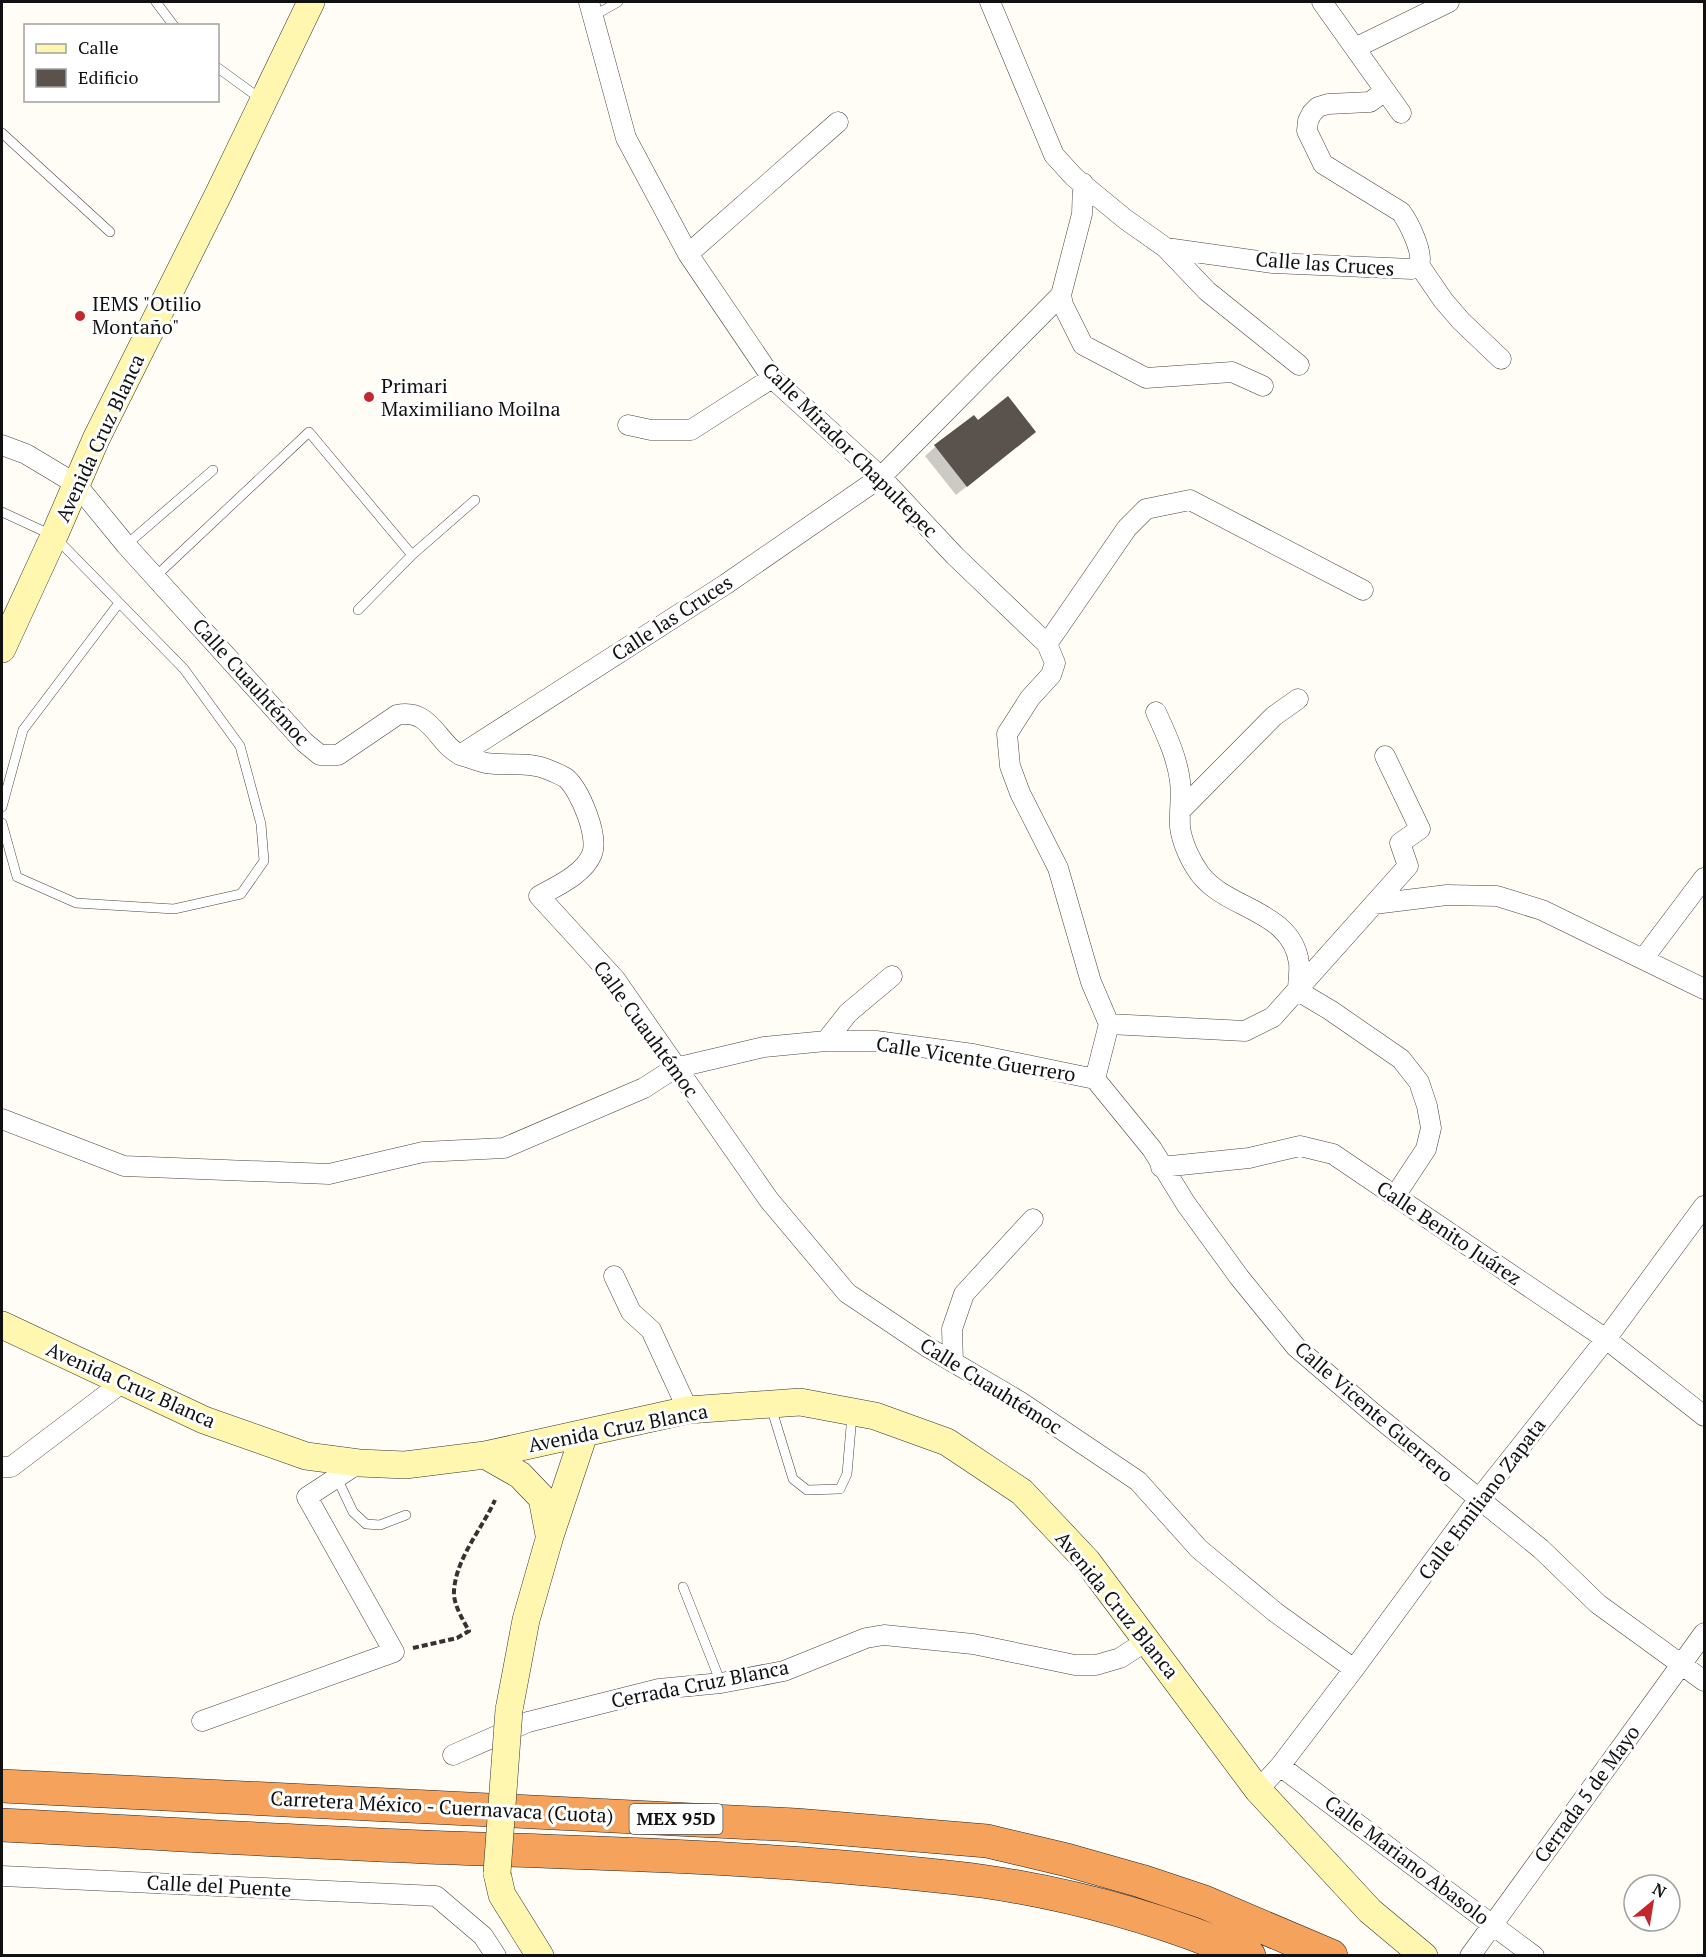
<svg xmlns="http://www.w3.org/2000/svg" width="1706" height="1957" viewBox="0 0 1706 1957" font-family="'PT Serif',serif">
  <style>
    .shadow { fill: #0003 }
    .building { fill: #5a524d }
    .lines { fill: none; stroke-linecap: round; stroke-linejoin: round }
    .service-casing { stroke: #444; stroke-width: 10 }
    .minor-casing { stroke: #444; stroke-width: 21 }
    .secondary-casing { stroke: #333; stroke-width: 28 }
    .motorway-casing { stroke: #222; stroke-width: 34 }
    .path { stroke: #333; stroke-width: 4; stroke-dasharray: 6 3; stroke-linecap: butt }
    .service { stroke: #fff; stroke-width: 9 }
    .minor { stroke: #fff; stroke-width: 20 }
    .secondary { stroke: #fff6b0; stroke-width: 27 }
    .motorway { stroke: #f5a25d; stroke-width: 33 }
    .secondary-bridge-casing { stroke: #333; stroke-width: 28; stroke-linecap: butt }
    .secondary-bridge { stroke: #fff6b0; stroke-width: 27 }
    .poi-dot { fill: #c4262e; stroke: #fff; stroke-width: 2 }
    .labels { text-anchor: middle; stroke-width: 6; stroke-linejoin: round; paint-order: stroke }
    .shield { fill: #fff; stroke: #585858; stroke-width: 1.5 }
    .shield-label { font-size: 18px; font-weight: bold; fill: #111 }
    .street-label { font-size: 20px; fill: #111; stroke: #fff }
    .poi-label { font-size: 20px; fill: #111; stroke: #fff; text-anchor: start }
  </style>
  <rect width="100%" height="100%" fill="#fffdf5"/>
  <path class="shadow" d="M977 422 1034 432 956 495 925 456 935 447Z"/>
  <path class="building" d="M1008 396 1036 432 967 487 934 445 974 415 978 420Z"/>
  <g class="lines">
    <g class="service-casing">
      <path id="service" d="M156 2 174 26
        M593 16 618 2
        M218 68 262 100
        M2 133 110 232
        M2 512 54 536 184 669 240 746 261 824 264 861 241 894 174 909 76 903 17 877 2 823
        M126 545 213 470
        M156 576 309 432 412 555 475 500
        M358 610 412 555
        M2 807 23 730 119 603
        M771 1407 793 1479 807 1490 840 1489 847 1474 852 1415
        M337 1478 353 1512 366 1524 380 1525 406 1515
        M683 1587 721 1683"/>
    </g>
    <g class="minor-casing">
      <path id="minor" d="M589 2 626 138 688 254 772 378 881 477 955 556 1047 644 1055 663 1051 675 1030 698 1007 734 1010 766 1020 793 1058 868 1091 982 1109 1024
        M990 2 1054 155 1074 177 1125 219 1166 248 1273 263 1412 269 1419 265C1424 253 1409 223 1401 212L1323 164 1307 131 1308 121 1312 113 1318 107 1328 104 1370 102 1385 91
        M1322 2 1401 113
        M1355 48 1449 2
        M1083 183 1082 214 1061 295 1063 305 1083 345 1146 378 1232 372 1263 386
        M1166 248 1207 291 1299 365
        M688 254 838 122
        M1419 265 1443 300 1461 321 1501 359
        M628 425 651 430H691L772 378
        M2 445 26 454 76 484 126 545 304 742 320 755H338L397 715C432 707 438 747 463 756 470 758 478 761 486 763 506 766 530 761 549 770 554 772 561 775 566 778 580 790 599 836 592 854 584 874 557 886 539 896L615 979 769 1200 847 1293 929 1348 1019 1401 1138 1481 1199 1549 1275 1612 1354 1669
        M1047 644 1127 528 1146 509 1190 500 1363 590
        M1156 712C1166 734 1177 757 1180 781 1182 797 1179 812 1180 827 1182 843 1191 862 1200 874 1227 910 1292 910 1299 963 1300 972 1298 982 1298 991
        M460 755 726 584 881 477 1061 295
        M1180 811 1274 716 1298 699
        M1374 904 1447 895 1497 896 1542 910 1704 989
        M1643 959 1704 878
        M1298 991 1330 1010 1401 1059 1419 1082 1427 1106 1431 1128 1426 1149 1395 1196
        M826 1041 848 1013 892 976
        M1095 1079 1109 1024 1245 1031 1273 1017 1408 866 1400 843 1420 829 1385 756
        M2 1119 124 1166 329 1174 423 1152 504 1148 644 1088 675 1068 764 1047 826 1041H876L973 1054 1095 1079 1152 1149 1186 1204 1239 1277 1296 1347 1373 1413 1541 1549 1598 1604 1704 1681
        M1161 1167 1249 1158 1300 1146 1333 1154 1606 1339 1704 1416
        M614 1276 631 1312 651 1330 688 1410
        M953 1362 952 1329 964 1294 1033 1219
        M2 1467H11L123 1382
        M202 1721 394 1652 307 1497 359 1463
        M453 1755 528 1722 659 1689 721 1683 784 1671 866 1638 884 1635 973 1644 1075 1665H1096L1120 1658 1148 1640
        M1280 1766 1534 1956
        M1258 1790 1280 1766 1354 1669 1478 1500 1606 1339 1704 1206
        M2 1876 436 1896 483 1936 496 1956
        M1470 1956 1704 1633"/>
    </g>
    <g class="secondary-casing">
      <path id="secondary" d="M2 649 54 536 96 439 219 193 311 2
        M2 1325 204 1420 306 1456 359 1463 405 1465 485 1455 688 1410 800 1402 875 1416 947 1442 1022 1492 1087 1561 1258 1790 1370 1911 1424 1956
        M485 1455 520 1475 542 1498 549 1535
        M509 1710 526 1620 550 1536 584 1434
        M497 1873 502 1895 540 1956"/>
    </g>
    <g class="motorway-casing">
      <path id="motorway" d="M2 1786 796 1825 987 1841 1067 1860 1141 1881 1204 1902 1331 1956
        M2 1825C162 1833 322 1844 482 1849 602 1853 723 1857 843 1867 889 1871 935 1875 981 1881 1072 1894 1164 1920 1249 1956"/>
    </g>
    <path class="path" d="M413 1648 457 1638 469 1631C463 1620 453 1604 454 1591 456 1558 482 1529 495 1500"/>
    <use href="#service" class="service"/>
    <use href="#minor" class="minor"/>
    <use href="#secondary" class="secondary"/>
    <use href="#motorway" class="motorway"/>
    <g class="secondary-bridge-casing">
      <path id="secondary-bridge" d="M497 1873 509 1710"/>
    </g>
    <use href="#secondary-bridge" class="secondary-bridge"/>
  </g>
  <g class="poi-dot">
    <circle cx="80" cy="316" r="6"/>
    <circle cx="369" cy="397" r="6"/>
  </g>
  <g class="labels">
    <rect class="shield" x="629.5" y="1804" width="93" height="30" rx="4.5"/>
    <g class="shield-label">
      <text x="676" y="1825">MEX 95D</text>
    </g>
    <g class="street-label">
      <text transform="translate(1325 264) rotate(4)" y="7">Calle las Cruces</text>
      <text transform="translate(100 438) rotate(-65)" y="7">Avenida Cruz Blanca</text>
      <text transform="translate(850 450) rotate(45)" y="7">Calle Mirador Chapultepec</text>
      <text transform="translate(672 618) rotate(-33)" y="7">Calle las Cruces</text>
      <text transform="translate(251 682) rotate(48)" y="7">Calle Cuauhtémoc</text>
      <text transform="translate(646 1029) rotate(54)" y="7">Calle Cuauhtémoc</text>
      <text transform="translate(976 1059) rotate(9)" y="7">Calle Vicente Guerrero</text>
      <text transform="translate(1449 1233) rotate(34)" y="7">Calle Benito Juárez</text>
      <text transform="translate(131 1385) rotate(24)" y="7">Avenida Cruz Blanca</text>
      <text transform="translate(991 1386) rotate(32)" y="7">Calle Cuauhtémoc</text>
      <text transform="translate(1374 1412) rotate(41)" y="7">Calle Vicente Guerrero</text>
      <text transform="translate(618 1428) rotate(-11)" y="7">Avenida Cruz Blanca</text>
      <text transform="translate(1482 1499) rotate(-53)" y="7">Calle Emiliano Zapata</text>
      <text transform="translate(1117 1605) rotate(51)" y="7">Avenida Cruz Blanca</text>
      <text transform="translate(700 1684) rotate(-11)" y="7">Cerrada Cruz Blanca</text>
      <text transform="translate(1587 1794) rotate(-54)" y="7">Cerrada 5 de Mayo</text>
      <text transform="translate(442 1807) rotate(3)" y="7">Carretera México - Cuernavaca (Cuota)</text>
      <text transform="translate(1407 1860) rotate(37)" y="7">Calle Mariano Abasolo</text>
      <text transform="translate(219 1886) rotate(3)" y="7">Calle del Puente</text>
    </g>
    <g class="poi-label">
      <text x="92" y="311">IEMS "Otilio<tspan x="92" dy="23">Montaño"</tspan></text>
      <text x="381" y="393">Primari<tspan x="381" dy="23">Maximiliano Moilna</tspan></text>
    </g>
  </g>
  <rect width="1706" height="1957" fill="none" stroke="#111111" stroke-width="6"/>
  <rect x="24" y="24" width="195" height="78" fill="#ffffff" stroke="#a0a0a0" stroke-width="1.5"/>
  <rect x="36" y="44" width="30" height="9" fill="#fff6b0" stroke="#a0a0a0" stroke-width="1.5"/>
  <text x="78" y="54" font-size="18" fill="#111111">Calle</text>
  <rect x="36" y="69" width="30" height="18" fill="#5a524d" stroke="#a0a0a0" stroke-width="1.5"/>
  <text x="78" y="84" font-size="18" fill="#111111">Edificio</text>
  <g transform="translate(1652 1903) rotate(30)"><circle r="28" fill="#ffffff" stroke="#a0a0a0" stroke-width="1.5"/>
  <path d="M0-4.5L10 22L0 15L-10 22Z" fill="#c4262e"/>
  <text y="-9" font-size="16" font-weight="bold" text-anchor="middle" fill="#111111">N</text>
  </g>
</svg>
